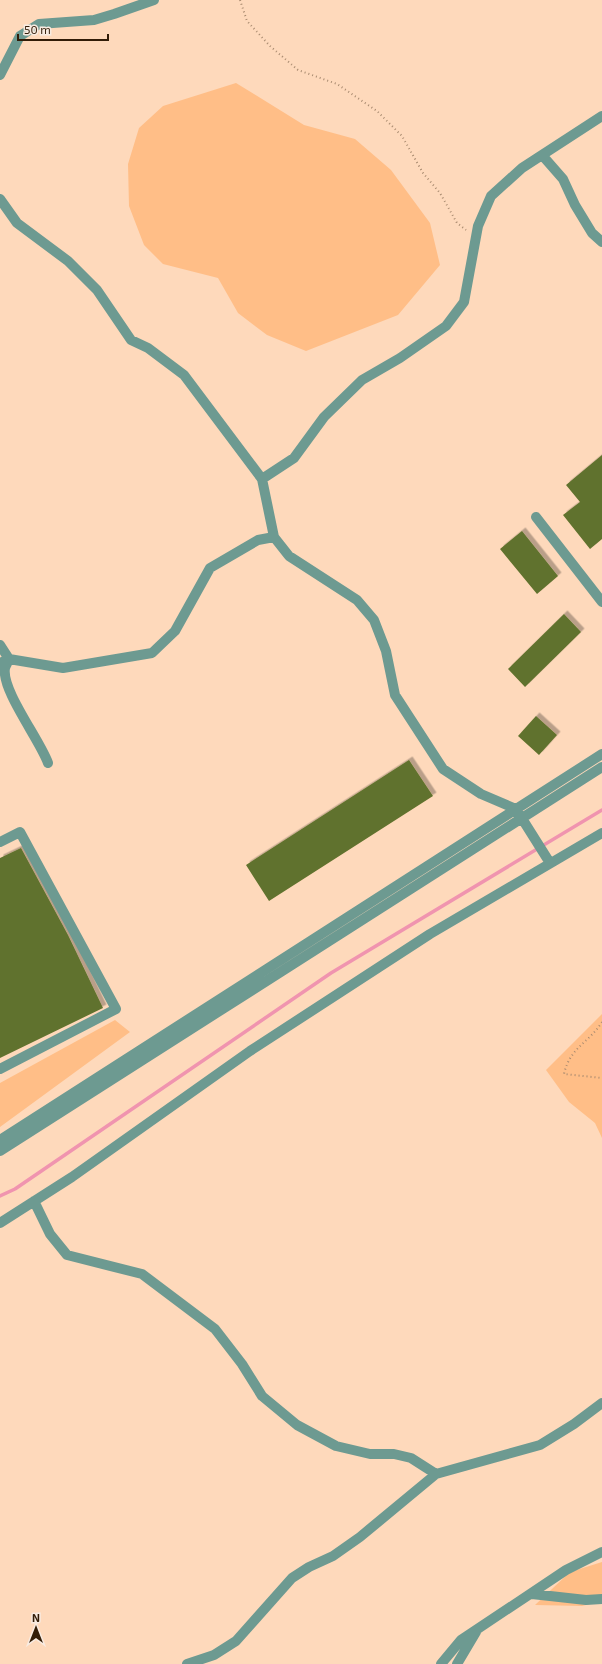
<svg xmlns="http://www.w3.org/2000/svg" width="602" height="1664" viewBox="0 0 602 1664" font-family="'Exo 2',sans-serif">
  <style>
    .green { fill: #ffbe87 }
    .lines { fill: none; stroke-linecap: round; stroke-linejoin: round }
    .stream { stroke: #f094af; stroke-width: 3.5 }
    .building { fill: #61722d; filter: url(#shadow) }
    .path { stroke: #a98b70; stroke-width: 2; stroke-dasharray: 1 3; stroke-linecap: butt }
    .minor { stroke: #6d9a91; stroke-width: 10 }
  </style>
  <defs>
    <filter id="shadow"><feDropShadow dx="3.5" dy="-3.5" stdDeviation="0" flood-color="#0004"/></filter>
  </defs>
  <rect width="100%" height="100%" fill="#fed9bb"/>
  <path class="green" d="M236 83 304 125 355 139 391 170 430 223 440 265 398 315 306 351 267 335 238 313 218 278 163 264 144 245 129 206 128 164 139 128 163 106Z
    M602 1014V1138L595 1123 569 1102 546 1070Z
    M115 1020 130 1032 0 1127V1083Z
    M602 1562V1601L582 1606 535 1605 570 1572Z"/>
  <g class="lines">
    <path class="stream" d="M0 1196 15 1189 331 973 602 810"/>
  </g>
  <path class="building" d="M602 455V539L590 549 563 515 580 502 566 485Z
    M522 531 558 576 537 594 500 549Z
    M564 614 581 632 525 687 508 669Z
    M536 716 557 735 539 755 518 736Z
    M409 760 433 796 269 901 246 865Z
    M21 848 68 935 103 1008 0 1058V858Z"/>
  <g class="lines">
    <path class="path" d="M240 0 247 21 270 46 298 70 337 84 377 111 402 136 423 173 440 193 457 223 466 230
      M602 1022C589 1043 570 1047 564 1074L602 1078"/>
    <path class="minor" d="M0 75 20 36 39 24 94 20 114 14 154 0
      M542 155 563 179 575 205 592 233 602 242
      M0 199 17 223 68 261 97 290 131 340 148 348 184 375 262 479 274 537 289 556 357 600 374 620 386 651 395 695 443 769 481 794 516 809 550 863
      M262 479 294 458 324 417 362 380 400 358 446 326 464 302 478 226 491 196 522 168 602 116
      M536 517 602 602
      M0 645 9 659C8 662 6 665 5 668 1 690 40 740 48 763
      M0 663 9 659 63 668 152 653 175 631 210 568 258 540 274 537
      M0 842 20 832 116 1009 0 1069
      M0 1140 602 754
      M0 1151 602 767
      M34 1201 50 1234 67 1255 142 1274 215 1329 242 1364 262 1396 297 1425 336 1446 370 1454H394L411 1458 436 1474 540 1445 574 1424 602 1403
      M0 1223 72 1177 250 1051 430 934 602 833
      M532 1594 586 1600 602 1599
      M187 1664 214 1655 236 1641 292 1578 309 1567 333 1556 360 1537 436 1474
      M441 1664 461 1640 566 1570 602 1552
      M457 1664 476 1632"/>
  </g>
  <g transform="translate(36 1628)" stroke="#f8ebe1" stroke-width="3" paint-order="stroke">
  <path d="M0-3L7 15L0 10L-7 15Z" fill="#321c07"/>
  <text y="-6" font-size="11" font-weight="bold" text-anchor="middle" fill="#321c07">N</text>
  </g>
  <path d="M18 34v6h90v-6" fill="none" stroke="#321c07" stroke-width="2"/>
  <text x="24" y="34" font-size="12" fill="#321c07" stroke="#f8ebe1" stroke-width="3" paint-order="stroke">50 m</text>
</svg>
